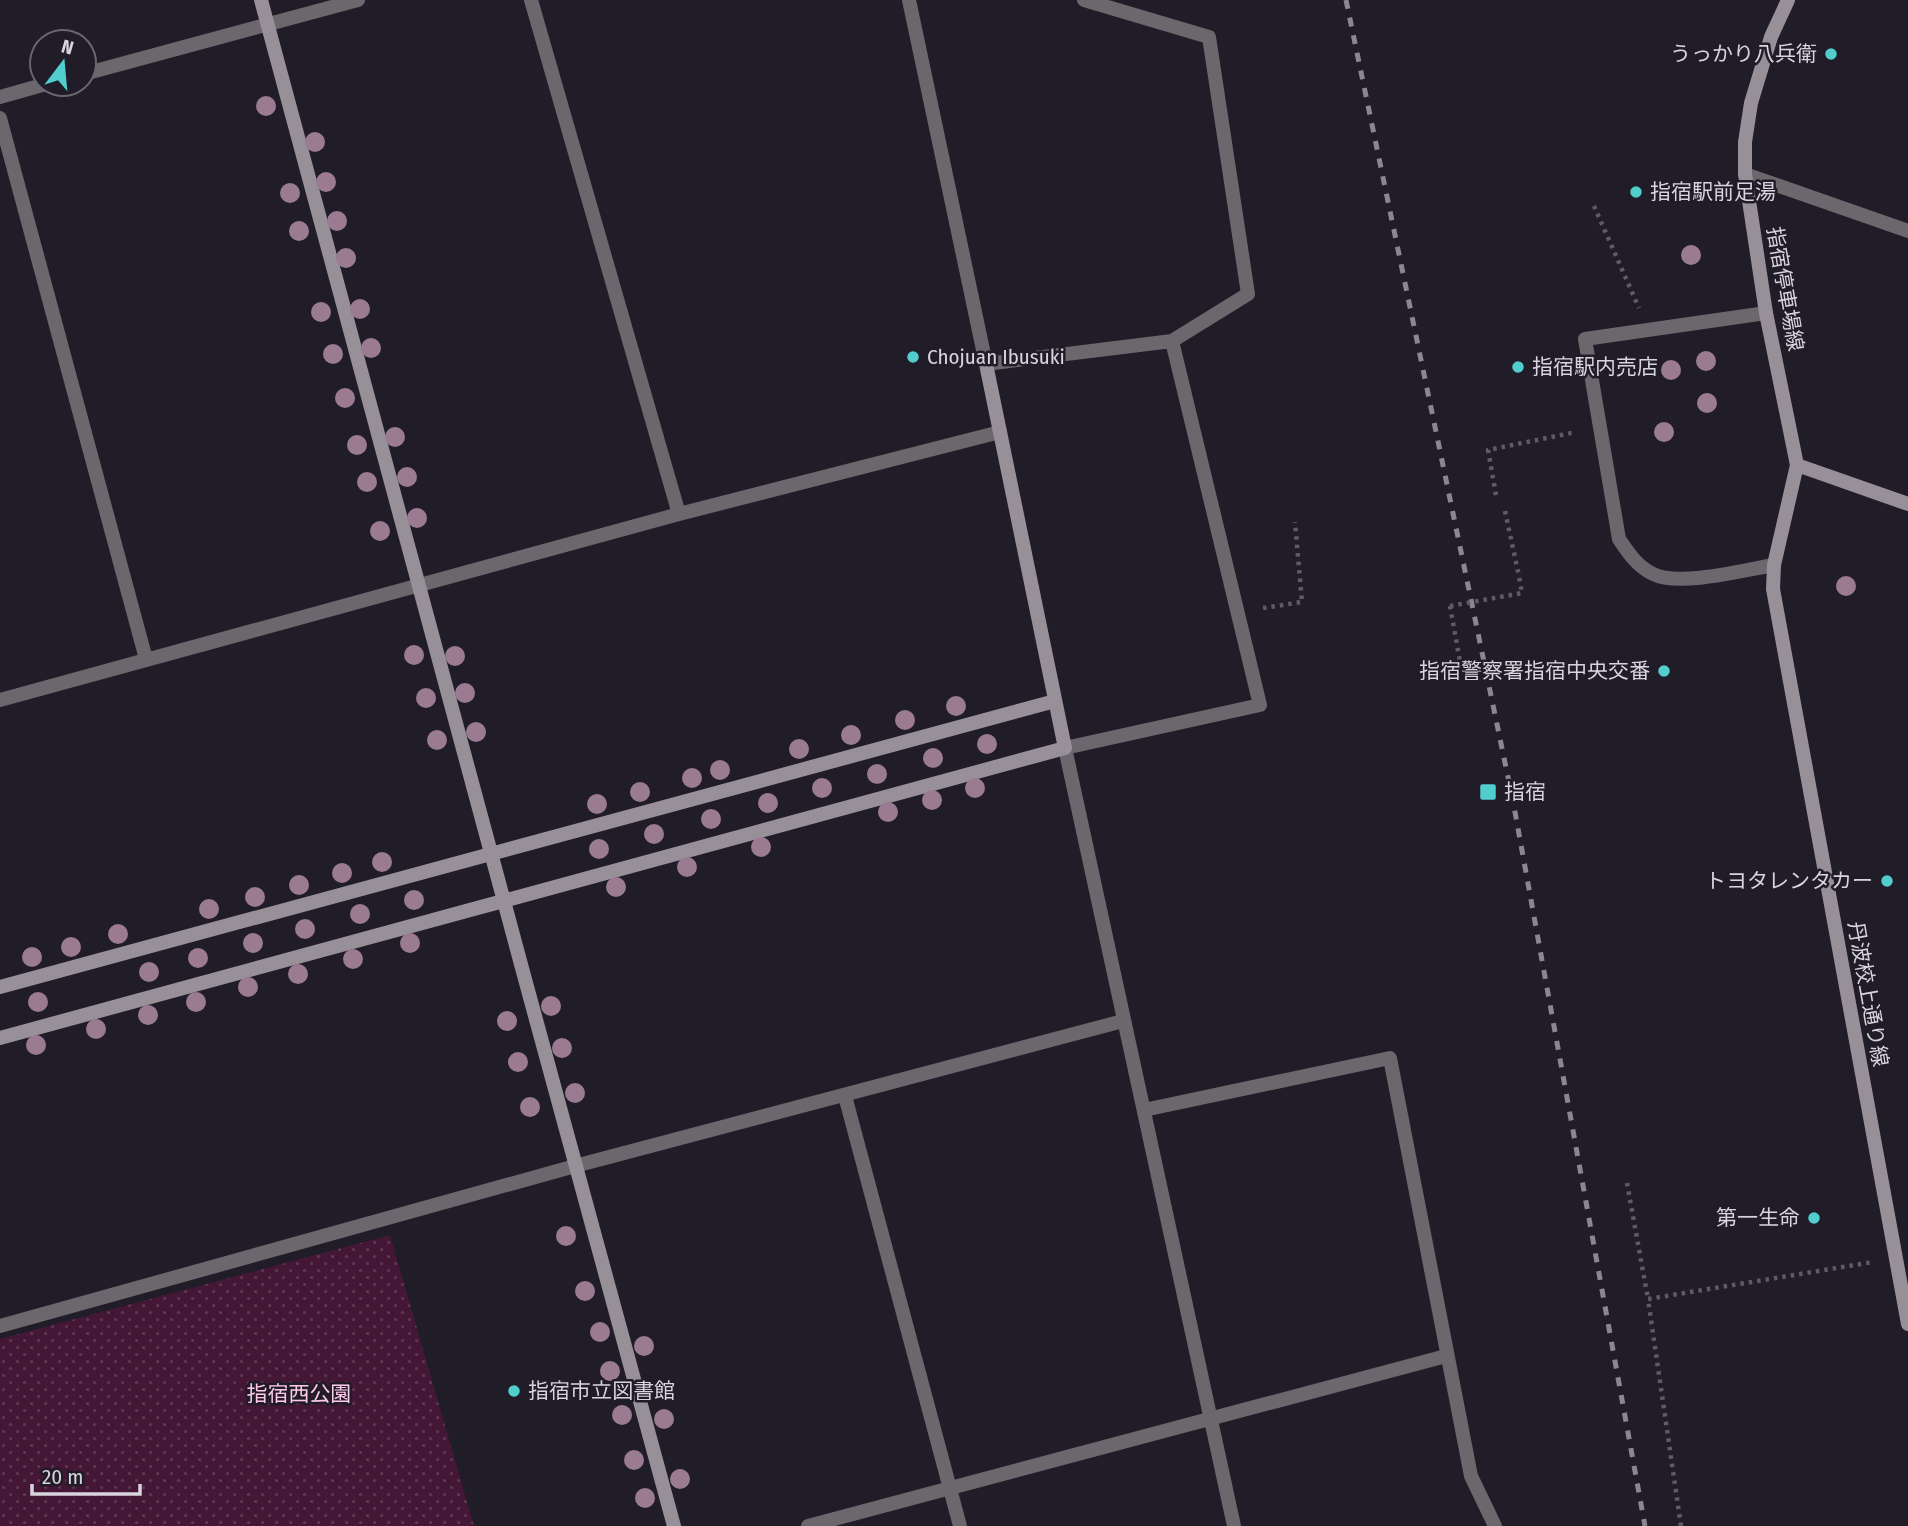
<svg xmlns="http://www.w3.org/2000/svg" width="1908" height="1526" viewBox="0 0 1908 1526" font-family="'Fira Sans Condensed','Noto Sans JP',sans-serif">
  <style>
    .grass { fill: url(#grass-dots) }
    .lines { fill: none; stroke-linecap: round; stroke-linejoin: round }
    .path { stroke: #5f5b66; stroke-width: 4.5; stroke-dasharray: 3.5 5; stroke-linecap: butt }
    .lane { stroke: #6b676c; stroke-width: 14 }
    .street { stroke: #6b676c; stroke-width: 14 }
    .secondary { stroke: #989099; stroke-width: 14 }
    .rail { stroke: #8a8791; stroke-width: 5; stroke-dasharray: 9 9; stroke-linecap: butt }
    .path-bridge { stroke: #5f5b66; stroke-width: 4.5; stroke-dasharray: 3.5 5; stroke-linecap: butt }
    .tree { fill: #9a7b92 }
    .poi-dot { fill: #52cdcd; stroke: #201c28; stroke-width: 2.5 }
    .labels { text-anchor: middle; stroke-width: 5; stroke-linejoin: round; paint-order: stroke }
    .poi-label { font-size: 21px; fill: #d7d4dd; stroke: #201c28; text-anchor: start }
    .street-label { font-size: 21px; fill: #d7d4dd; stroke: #201c28 }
    .park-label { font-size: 21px; fill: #fec8e9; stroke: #201c28 }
  </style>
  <defs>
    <pattern id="grass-dots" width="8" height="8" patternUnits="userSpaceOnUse" patternTransform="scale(1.75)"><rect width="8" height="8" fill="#441736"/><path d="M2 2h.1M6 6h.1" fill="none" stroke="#5e3853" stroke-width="1.8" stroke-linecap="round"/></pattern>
  </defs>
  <rect width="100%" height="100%" fill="#201c28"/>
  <path class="grass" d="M390 1235 474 1526H0V1339Z"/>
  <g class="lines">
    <path class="path" d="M1594 206 1639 308
      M1496 495 1488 450 1576 432
      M1505 511 1519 576
      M1450 606 1461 667
      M1263 608 1302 602 1295 522
      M1627 1183 1648 1299
      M1681 1526 1648 1299 1873 1262"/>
    <path class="lane" d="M1766 313 1585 339 1619 539C1629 554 1637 566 1653 574 1679 587 1745 570 1774 565"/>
    <path class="street" d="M531 0 679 514
      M909 0 986 364 1172 341 1260 705 1065 748 1234 1526
      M1084 0 1209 37 1248 294 1172 341
      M84 74 358 0
      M0 97 46 84
      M0 118 146 659
      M1745 174 1908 231
      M0 700 679 514 1000 432
      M845 1096 960 1526
      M1144 1110 1390 1058 1471 1476 1495 1526
      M0 1326 575 1166 1123 1021
      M808 1526 1446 1356"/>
    <path class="secondary" d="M261 0C399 508 534 1018 674 1526
      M1788 0 1771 37 1751 103 1745 142V174L1766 313 1797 465 1774 565 1773 589 1908 1324
      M1797 465 1908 504
      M0 987 1055 701
      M0 1038 1065 748 986 364"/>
    <path class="rail" d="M1346 0 1513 801 1645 1526"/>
    <path class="path-bridge" d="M1450 606 1522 593 1519 576"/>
  </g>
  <g class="tree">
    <circle cx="266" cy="106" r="10"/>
    <circle cx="315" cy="142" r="10"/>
    <circle cx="326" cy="182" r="10"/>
    <circle cx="290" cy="193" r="10"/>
    <circle cx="337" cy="221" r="10"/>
    <circle cx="299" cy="231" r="10"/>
    <circle cx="1691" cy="255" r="10"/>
    <circle cx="346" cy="258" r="10"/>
    <circle cx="360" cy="309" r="10"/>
    <circle cx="321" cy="312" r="10"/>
    <circle cx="371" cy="348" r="10"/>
    <circle cx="333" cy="354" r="10"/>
    <circle cx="1706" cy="361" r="10"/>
    <circle cx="1671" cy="370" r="10"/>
    <circle cx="345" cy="398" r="10"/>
    <circle cx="1707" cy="403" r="10"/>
    <circle cx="1664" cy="432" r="10"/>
    <circle cx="395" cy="437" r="10"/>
    <circle cx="357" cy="445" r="10"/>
    <circle cx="407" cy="477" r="10"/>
    <circle cx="367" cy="482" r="10"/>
    <circle cx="417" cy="518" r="10"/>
    <circle cx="380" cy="531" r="10"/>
    <circle cx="1846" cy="586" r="10"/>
    <circle cx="414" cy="655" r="10"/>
    <circle cx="455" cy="656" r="10"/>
    <circle cx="465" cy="693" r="10"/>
    <circle cx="426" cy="698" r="10"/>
    <circle cx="956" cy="706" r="10"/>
    <circle cx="905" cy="720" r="10"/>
    <circle cx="476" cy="732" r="10"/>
    <circle cx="851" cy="735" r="10"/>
    <circle cx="437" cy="740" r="10"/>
    <circle cx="987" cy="744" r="10"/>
    <circle cx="799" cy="749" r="10"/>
    <circle cx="933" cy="758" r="10"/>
    <circle cx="720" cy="770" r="10"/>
    <circle cx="877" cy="774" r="10"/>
    <circle cx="692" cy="778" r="10"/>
    <circle cx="822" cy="788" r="10"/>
    <circle cx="975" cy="788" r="10"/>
    <circle cx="640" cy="792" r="10"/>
    <circle cx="932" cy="800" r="10"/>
    <circle cx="768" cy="803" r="10"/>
    <circle cx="597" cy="804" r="10"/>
    <circle cx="888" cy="812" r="10"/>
    <circle cx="711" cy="819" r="10"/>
    <circle cx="654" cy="834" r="10"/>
    <circle cx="761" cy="847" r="10"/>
    <circle cx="599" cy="849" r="10"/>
    <circle cx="382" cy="862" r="10"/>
    <circle cx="687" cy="867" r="10"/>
    <circle cx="342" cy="873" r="10"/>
    <circle cx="299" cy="885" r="10"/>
    <circle cx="616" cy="887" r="10"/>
    <circle cx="255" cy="897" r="10"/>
    <circle cx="414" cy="900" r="10"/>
    <circle cx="209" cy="909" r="10"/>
    <circle cx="360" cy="914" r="10"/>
    <circle cx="305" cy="929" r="10"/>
    <circle cx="118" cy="934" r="10"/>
    <circle cx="253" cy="943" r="10"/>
    <circle cx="410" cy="943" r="10"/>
    <circle cx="71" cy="947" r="10"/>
    <circle cx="32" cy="957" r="10"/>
    <circle cx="198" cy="958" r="10"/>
    <circle cx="353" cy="959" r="10"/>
    <circle cx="149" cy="972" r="10"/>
    <circle cx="298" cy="974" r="10"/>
    <circle cx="248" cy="987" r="10"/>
    <circle cx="38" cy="1002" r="10"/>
    <circle cx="196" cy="1002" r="10"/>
    <circle cx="551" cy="1006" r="10"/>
    <circle cx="148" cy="1015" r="10"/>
    <circle cx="507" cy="1021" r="10"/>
    <circle cx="96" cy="1029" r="10"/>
    <circle cx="36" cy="1045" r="10"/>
    <circle cx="562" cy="1048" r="10"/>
    <circle cx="518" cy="1062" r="10"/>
    <circle cx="575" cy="1093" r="10"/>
    <circle cx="530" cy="1107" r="10"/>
    <circle cx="566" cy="1236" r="10"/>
    <circle cx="585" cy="1291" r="10"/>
    <circle cx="600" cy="1332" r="10"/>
    <circle cx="644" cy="1346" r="10"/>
    <circle cx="610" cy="1371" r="10"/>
    <circle cx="622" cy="1415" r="10"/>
    <circle cx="664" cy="1419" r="10"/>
    <circle cx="634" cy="1460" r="10"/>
    <circle cx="680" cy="1479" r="10"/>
    <circle cx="645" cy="1498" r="10"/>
  </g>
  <g class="poi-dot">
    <circle cx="1831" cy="54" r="7"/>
    <circle cx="1636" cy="192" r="7"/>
    <circle cx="913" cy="357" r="7"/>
    <circle cx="1518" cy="367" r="7"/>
    <circle cx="1664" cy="671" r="7"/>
    <rect x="1479" y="783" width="18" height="18" rx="3.5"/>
    <circle cx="1887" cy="881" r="7"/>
    <circle cx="1814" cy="1218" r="7"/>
    <circle cx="514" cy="1391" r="7"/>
  </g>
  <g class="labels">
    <g class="poi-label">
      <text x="1817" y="61" text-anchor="end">うっかり八兵衛</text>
      <text x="1650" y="199">指宿駅前足湯</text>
      <text x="927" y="364">Chojuan Ibusuki</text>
      <text x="1532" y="374">指宿駅内売店</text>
      <text x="1650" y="678" text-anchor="end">指宿警察署指宿中央交番</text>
      <text x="1504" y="799">指宿</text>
      <text x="1873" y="888" text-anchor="end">トヨタレンタカー</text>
      <text x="1800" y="1225" text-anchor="end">第一生命</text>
      <text x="528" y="1398">指宿市立図書館</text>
    </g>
    <g class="street-label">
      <text transform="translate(1785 289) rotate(80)" y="7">指宿停車場線</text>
      <text transform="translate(1868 994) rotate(80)" y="7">丹波校上通り線</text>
    </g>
    <g class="park-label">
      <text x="299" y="1401">指宿西公園</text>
    </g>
  </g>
  <g transform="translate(63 63) rotate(16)"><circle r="33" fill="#201c28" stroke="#696670" stroke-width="2"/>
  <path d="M0-5L12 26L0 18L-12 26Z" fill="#52cdcd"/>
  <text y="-10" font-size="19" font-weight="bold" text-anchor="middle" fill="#d7d4dd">N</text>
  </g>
  <path d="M32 1484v10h108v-10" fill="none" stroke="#d7d4dd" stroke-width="3.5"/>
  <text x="42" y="1484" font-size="21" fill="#d7d4dd" stroke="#201c28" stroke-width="5" paint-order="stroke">20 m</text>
</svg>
